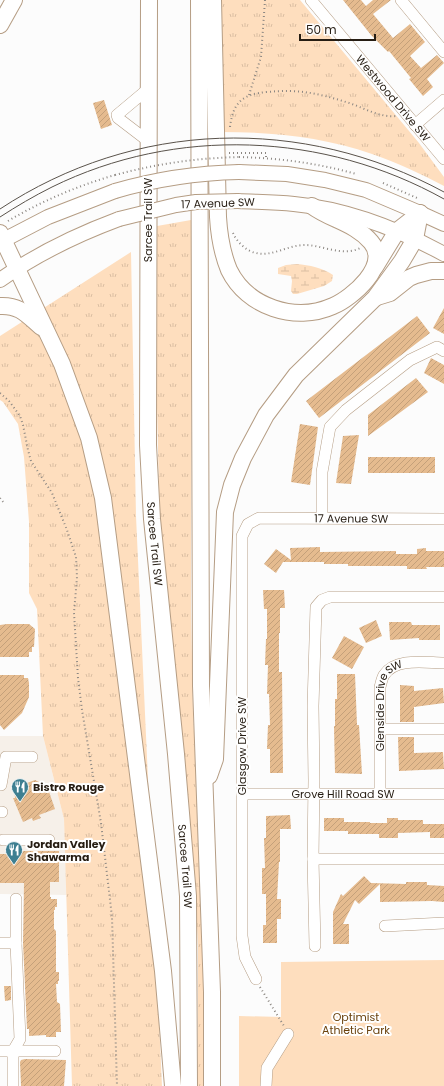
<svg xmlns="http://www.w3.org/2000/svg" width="444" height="1086" viewBox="0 0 444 1086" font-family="Poppins,sans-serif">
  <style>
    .built { fill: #f6f0e9 }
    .grass { fill: url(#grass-tufts) }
    .wetland { fill: url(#wetland-marsh) }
    .park { fill: #fedebe }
    .building { fill: url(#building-hatch) }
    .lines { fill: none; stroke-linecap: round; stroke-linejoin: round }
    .minor-casing { stroke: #b59d84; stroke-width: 12 }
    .major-casing { stroke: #b59d84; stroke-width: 16 }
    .highway-casing { stroke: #b59d84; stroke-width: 18 }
    .path { stroke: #8c8782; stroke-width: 2; stroke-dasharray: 1 3; stroke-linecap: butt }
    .minor { stroke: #fff; stroke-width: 11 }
    .major { stroke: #fff; stroke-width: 14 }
    .highway { stroke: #fff; stroke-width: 16 }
    .tram { stroke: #5a534b; stroke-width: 1 }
    .major-bridge-casing { stroke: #b59d84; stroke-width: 16; stroke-linecap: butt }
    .path-bridge { stroke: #8c8782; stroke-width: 2; stroke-dasharray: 1 3; stroke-linecap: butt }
    .major-bridge { stroke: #fff; stroke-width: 14 }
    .labels { text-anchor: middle; stroke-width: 4; stroke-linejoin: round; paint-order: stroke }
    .street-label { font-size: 11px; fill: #261d13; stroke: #fff }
    .poi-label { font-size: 11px; font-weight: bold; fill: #261d13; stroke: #fff; text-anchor: start }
    .park-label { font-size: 11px; fill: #6a420d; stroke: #fff }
  </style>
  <defs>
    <pattern id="grass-tufts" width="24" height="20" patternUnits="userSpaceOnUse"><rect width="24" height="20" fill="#fedebe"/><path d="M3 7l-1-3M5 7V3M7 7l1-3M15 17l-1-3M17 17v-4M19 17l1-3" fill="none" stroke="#dabea2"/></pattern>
    <pattern id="wetland-marsh" width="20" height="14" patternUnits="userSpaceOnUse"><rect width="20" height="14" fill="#fedebe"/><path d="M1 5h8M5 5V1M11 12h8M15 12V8" fill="none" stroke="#dabea2"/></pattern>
    <pattern id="building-hatch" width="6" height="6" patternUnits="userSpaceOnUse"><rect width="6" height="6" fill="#e5bb8f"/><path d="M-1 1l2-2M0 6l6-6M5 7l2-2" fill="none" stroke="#c4a07a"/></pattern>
  </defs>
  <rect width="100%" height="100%" fill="#fcfcfc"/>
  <path class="built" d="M0 736H43L64 819 67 895 0 894Z"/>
  <path class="grass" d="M218 0H300L419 143 444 177V186C421 174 396 162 372 154 323 137 272 132 221 132Z
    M191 220V610L193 714 203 893 206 1086H198V946L195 887 162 561 159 495 157 407V226Z
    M131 252 136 516 162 1086H72L64 819 43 736 37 609 29 593V522L24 457 18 424 3 402 0 400V336Z"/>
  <path class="wetland" d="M297 264C309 265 323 268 333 275L332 281 324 286 297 294H293L291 291 292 281 291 276 278 274V268L286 265Z"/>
  <path class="park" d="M444 960V1086H239V1016L281 1017V962Z"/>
  <path class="building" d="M343 0H361L366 6 373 0H391L373 14 393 38 410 24 425 42 410 56 421 68 437 55 444 63 427 79 433 87 423 96 409 79 411 78 389 51 388 52 371 35Z
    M104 100 112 125 101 129 93 103Z
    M444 308V334L433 328Z
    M417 316 430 333 319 418 306 401Z
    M431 358 444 365V384L424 373Z
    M416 378 428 392 368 436V415Z
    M300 424 318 427 310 485 291 482Z
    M359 435 351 484 336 483 343 436Z
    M368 457H435V473H368Z
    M320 547V552L396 551V554H417V549L426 548V551H444V567H426L427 569H407V566H348V564H324V562H283L276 573 264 564 276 549 291 560 290 548Z
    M263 590H284L285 608H280V633H279V672H282L283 773H270V749H267L268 725H270L269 694H267L268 665H265L266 639H267V609H264Z
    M376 620 382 636 366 643 359 628Z
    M389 622H411L412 625H440V640H419V638L390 640Z
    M7 624H29L35 629 34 647H32V652H29V657H0V625Z
    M344 636 364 647 352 669 332 658Z
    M337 674H355L357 725H359L362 774 335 773 334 726H335V699H337Z
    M0 675H24V678H28L29 683V697L22 713 4 730 0 725Z
    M400 685 414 686V691L443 688 444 703 414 707V722H400Z
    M398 737H414V753L443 752 444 769 399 771Z
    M35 780 47 786 55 809 39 815 41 818 33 821 32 818 23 822 13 798H15L14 785 26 781 27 783Z
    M290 815 291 829H280V862H279L277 899H281V919H277V943H263V925H266V894H262V868H265L264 838H266V816Z
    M324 818H344V822H370V823H387V818H398V820H423V824H444V838H430V832L398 833V838H379V834H348V831H324Z
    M13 851H59V882H50V897H51V899H57V907H55V910H54V929L56 931V972H59V981H58V984H56L57 1002 60 1004 61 1032H56V1037H46V1035L29 1036V1029H27L23 943 24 883H0V854H13Z
    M364 876 371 883 406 884V882H427V885L444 886V902L432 901 380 902V884L359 904 355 900 343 924H349V944H333V912L341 894 343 896Z
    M4 986H11V1000L5 1001Z
    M25 1059 66 1060 64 1086H21L20 1062 21 1060Z"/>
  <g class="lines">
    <g class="minor-casing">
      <g id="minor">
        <path id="s1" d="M311 0 444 159"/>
        <path d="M401 0 444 52"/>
        <path d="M415 125 444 100"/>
        <path d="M148 141 118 118 117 115 148 89"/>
        <path d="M322 518V472L330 427 346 410 410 360 437 347 444 351"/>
        <path d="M381 729H444"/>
        <path d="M1 785 6 757H32"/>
        <path id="s2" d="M242 794H444"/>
        <path id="s3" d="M380 794V687C381 684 382 678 384 675 396 657 426 663 444 663"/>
        <path d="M0 812H2"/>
        <path d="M3 840H49"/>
        <path d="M313 859H444"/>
        <path d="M16 899V943"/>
        <path d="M385 926 444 923"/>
        <path d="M0 943H16L20 1039 13 1051V1086"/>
        <path d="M315 946 313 859 314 780 313 706 316 607 322 600 330 597H444"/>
        <path id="s4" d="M256 979 245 957 242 936V536L248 524 259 518 444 519"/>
        <path d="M0 1051H55"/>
        <path d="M266 1086 267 1068 288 1034"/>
      </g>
    </g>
    <g class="major-casing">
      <path id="major" d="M239 172 287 174 325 180 366 190 420 213 444 224
        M238 201C257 202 275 202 294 204 346 209 398 229 444 254
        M0 242 48 217 115 191
        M0 280C38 253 76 235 119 219"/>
    </g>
    <g class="highway-casing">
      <g id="highway">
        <path id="s5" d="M149 0 148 445 152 519 176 754 188 896 189 1086"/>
        <path d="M199 0 201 686 212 992V1086"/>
        <path d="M213 0 218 217C219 234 222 253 229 270 247 307 295 323 333 306 352 298 391 265 371 242 355 223 331 220 312 206"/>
        <path d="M0 25 14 0"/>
        <path d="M0 233 62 364 89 438 103 498 163 971 173 1086"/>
        <path d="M375 267 397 231 420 213"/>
        <path d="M377 297 390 293 409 278 416 275 431 271H444"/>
        <path d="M0 306C20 305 27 315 41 327"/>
        <path d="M209 776 215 759 225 512 232 485 243 458 266 415 296 375 375 298 402 261 415 239 420 213"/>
      </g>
    </g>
    <path class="path" d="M249 95 261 57 265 0
      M230 127C233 102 243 94 267 92 298 89 317 93 346 102 363 107 379 118 396 116
      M229 153H266V158
      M239 157C279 158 317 163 356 174
      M383 183 417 198
      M8 221C42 201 77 186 115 175
      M233 233C237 242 246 251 256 253 272 257 288 245 305 245 322 245 343 257 360 248
      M0 393 9 401 20 416 23 425 28 450 31 461 52 493 67 530 76 557 77 577 74 613 78 678 82 710 101 823 112 917 117 1086
      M0 498 4 503
      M260 987 284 1026"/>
    <use href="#minor" class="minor"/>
    <use href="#major" class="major"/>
    <use href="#highway" class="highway"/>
    <path class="tram" d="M0 209C135 120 302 115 444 192
      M0 217C17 206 34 196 52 187 176 126 324 132 444 199"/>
    <g class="major-bridge-casing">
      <path id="major-bridge" d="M115 191C156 179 197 173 239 172
        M119 219 176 205 196 202 238 201"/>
    </g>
    <path class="path-bridge" d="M115 175C156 164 196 158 239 157"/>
    <use href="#major-bridge" class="major-bridge"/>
  </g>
  <defs>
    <g id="restaurant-pin" transform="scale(0.9)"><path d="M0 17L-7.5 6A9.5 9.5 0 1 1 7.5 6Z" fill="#3e7f91" stroke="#fff"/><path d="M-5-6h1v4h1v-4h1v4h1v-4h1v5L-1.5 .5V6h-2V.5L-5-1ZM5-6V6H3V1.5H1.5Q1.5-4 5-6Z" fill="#fff"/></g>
  </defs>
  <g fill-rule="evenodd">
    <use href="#restaurant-pin" x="20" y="787"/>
    <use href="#restaurant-pin" x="14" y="850"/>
  </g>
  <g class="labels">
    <g class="street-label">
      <text dy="4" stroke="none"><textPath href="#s1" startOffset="128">Westwood Drive SW</textPath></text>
      <text transform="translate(218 203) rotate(-2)" y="4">17 Avenue SW</text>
      <text transform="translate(148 220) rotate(-90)" y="4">Sarcee Trail SW</text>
      <text dy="4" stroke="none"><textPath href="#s4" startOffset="564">17 Avenue SW</textPath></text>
      <text dy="4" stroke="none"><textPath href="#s5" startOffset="544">Sarcee Trail SW</textPath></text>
      <text dy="4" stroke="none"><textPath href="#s3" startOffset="92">Glenside Drive SW</textPath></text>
      <text transform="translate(242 746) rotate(-90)" y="4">Glasgow Drive SW</text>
      <text dy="4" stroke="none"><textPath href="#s2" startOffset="101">Grove Hill Road SW</textPath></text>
      <text dy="4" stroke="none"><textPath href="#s5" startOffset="868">Sarcee Trail SW</textPath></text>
    </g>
    <g class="poi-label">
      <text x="33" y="791">Bistro Rouge</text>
      <text x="27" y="848">Jordan Valley<tspan x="27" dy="13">Shawarma</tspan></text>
    </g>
    <g class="park-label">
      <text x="356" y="1021">Optimist<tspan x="356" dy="13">Athletic Park</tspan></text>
    </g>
  </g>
  <path d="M300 34v6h75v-6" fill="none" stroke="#261d13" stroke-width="2"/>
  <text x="306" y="34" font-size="12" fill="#261d13" stroke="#ffffff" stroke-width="3" paint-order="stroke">50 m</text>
</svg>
